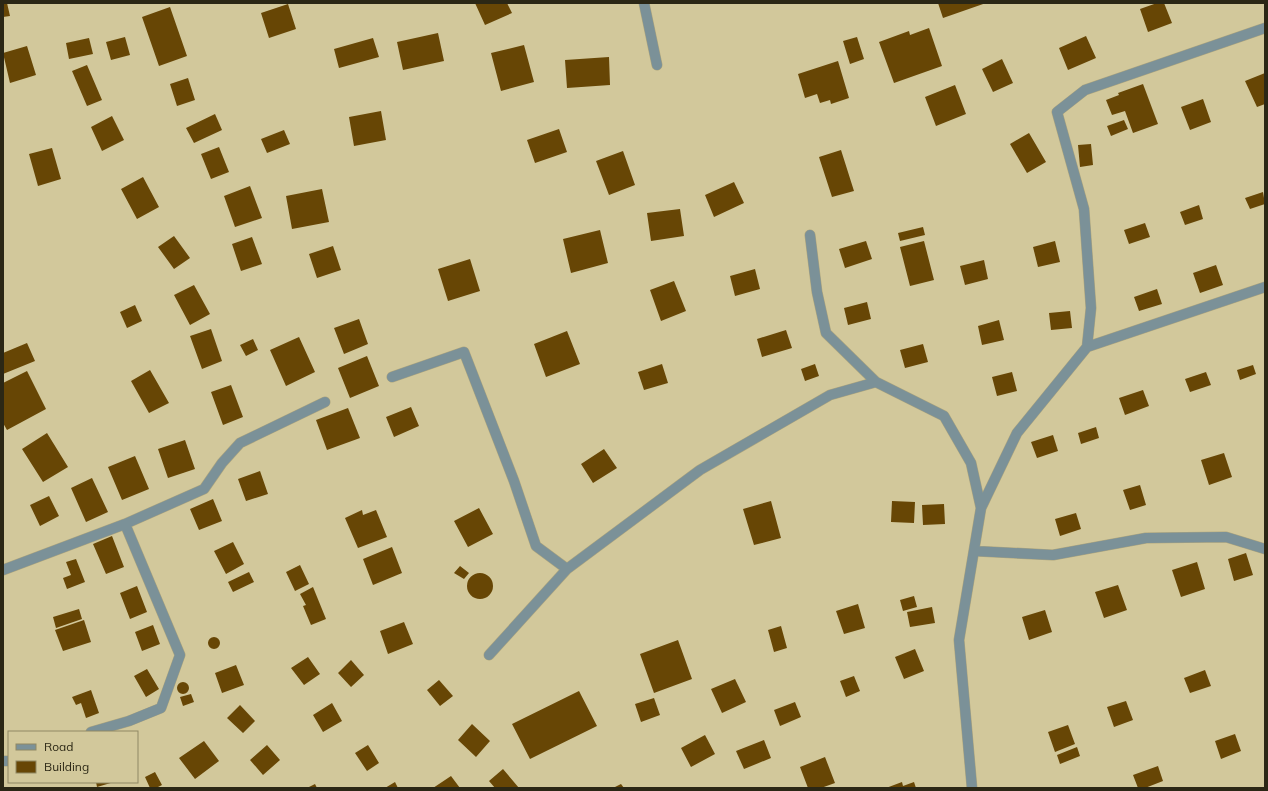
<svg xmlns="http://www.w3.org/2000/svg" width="1268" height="791" viewBox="0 0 1268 791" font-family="Mulish,sans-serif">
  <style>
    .building { fill: #674605 }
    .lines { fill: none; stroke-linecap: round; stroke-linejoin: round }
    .minor-casing { stroke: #ada57e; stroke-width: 11 }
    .minor { stroke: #7b9198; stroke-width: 10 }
  </style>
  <rect width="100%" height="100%" fill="#d2c89b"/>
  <path class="building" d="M3 3H7L10 16 3 17Z
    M475 3H507L512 13 485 25Z
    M938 3H986L943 18Z
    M1157 3H1164L1172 23 1148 32 1140 9Z
    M288 4 296 29 269 38 261 13Z
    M170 7 187 56 159 66 142 17Z
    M929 28 942 66 894 83 879 42 909 31 910 35Z
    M438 33 444 61 403 70 397 42Z
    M1086 36 1096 58 1068 70 1059 48Z
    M125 37 130 55 111 60 106 42Z
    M857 37 864 59 850 64 843 41Z
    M89 38 93 54 69 59 66 43Z
    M373 38 379 57 339 68 334 49Z
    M524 45 534 82 501 91 491 53Z
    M27 46 36 75 10 83 3 53Z
    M609 57 610 85 567 88 565 60Z
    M1002 59 1013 83 993 92 982 69Z
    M838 61 849 98 831 104 830 100 820 103 817 94 805 98 798 74Z
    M87 65 102 100 87 106 72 71Z
    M1265 73V104L1257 107 1245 81Z
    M188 78 195 100 177 106 170 84Z
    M1143 84 1158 124 1133 133 1125 111 1112 115 1106 100 1119 95 1118 93Z
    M955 85 966 114 936 126 925 97Z
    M1203 99 1211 122 1190 130 1181 107Z
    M381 111 386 140 354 146 349 117Z
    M215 114 222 130 194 143 186 128Z
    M112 116 124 140 102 151 91 127Z
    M1124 120 1128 129 1111 136 1107 126Z
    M559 129 567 152 535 163 527 140Z
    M284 130 290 144 267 153 261 139Z
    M1029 133 1046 162 1027 173 1010 144Z
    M1091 144 1093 165 1080 167 1078 145Z
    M219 147 229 172 211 179 201 154Z
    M52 148 61 179 38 186 29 154Z
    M841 150 854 191 832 197 819 157Z
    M623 151 635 185 609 195 596 161Z
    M143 177 159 207 137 219 121 189Z
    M734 182 744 203 714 217 705 195Z
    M250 186 262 218 235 227 224 196Z
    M322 189 329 222 292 229 286 196Z
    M1263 192 1265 204 1250 209 1245 198Z
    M1199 205 1203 219 1185 225 1180 212Z
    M680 209 684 236 651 241 647 213Z
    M1145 223 1150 237 1129 244 1124 230Z
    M923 227 925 235 900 241 898 233Z
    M600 230 608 263 571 273 563 239Z
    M174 236 190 258 174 269 158 247Z
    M252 237 262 264 241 271 232 244Z
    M866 241 872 259 845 268 839 249Z
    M924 241 934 280 910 286 900 247Z
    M1055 241 1060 262 1038 267 1033 247Z
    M333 246 341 270 317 278 309 254Z
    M470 259 480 291 448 301 438 269Z
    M984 260 988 279 965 285 960 266Z
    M1216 265 1223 285 1200 293 1193 273Z
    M755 269 760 289 735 296 730 276Z
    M674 281 686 311 661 321 650 290Z
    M194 285 210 314 190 325 174 295Z
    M1157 289 1162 304 1139 311 1134 297Z
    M867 302 871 319 848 325 844 308Z
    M135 305 142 321 127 328 120 312Z
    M1070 311 1072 328 1051 330 1049 313Z
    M359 319 368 344 344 354 334 328Z
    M999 320 1004 340 982 345 978 326Z
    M211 329 222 361 202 369 190 336Z
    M786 330 792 348 762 357 757 339Z
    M567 331 580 364 546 377 534 344Z
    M299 337 315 372 286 386 270 350Z
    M253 339 258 350 246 356 240 345Z
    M27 343 35 361 3 374V353Z
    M923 344 928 362 905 368 900 350Z
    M367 356 379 386 350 398 338 368Z
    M662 364 668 383 644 390 638 372Z
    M815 364 819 376 805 381 801 369Z
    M1253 365 1256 374 1240 380 1237 370Z
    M150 370 169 403 149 413 131 381Z
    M27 371 46 409 7 430 3 423V383Z
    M1012 372 1017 391 997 396 992 377Z
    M1206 372 1211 385 1190 392 1185 379Z
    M231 385 243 417 223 425 211 392Z
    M1143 390 1149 406 1125 415 1119 398Z
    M411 407 419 426 394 437 386 417Z
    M348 408 360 438 327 450 316 420Z
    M1096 427 1099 438 1081 444 1078 433Z
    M47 433 68 467 43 482 22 449Z
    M1053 435 1058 451 1037 458 1031 442Z
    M185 440 195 469 168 478 158 449Z
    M604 449 617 468 593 483 581 464Z
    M1224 453 1232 477 1209 485 1201 460Z
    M135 456 149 489 122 500 108 467Z
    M260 471 268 494 246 501 238 479Z
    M92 478 108 512 86 522 71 488Z
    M1140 485 1146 505 1130 510 1123 490Z
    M49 496 59 516 40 526 30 505Z
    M213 499 222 521 199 530 190 509Z
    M771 501 781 538 754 545 743 509Z
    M892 501 915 502 914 523 891 522Z
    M944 504 945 524 923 525 922 505Z
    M479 508 493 534 468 547 454 521Z
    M362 510 363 515 376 510 387 537 358 548 345 518Z
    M1076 513 1081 529 1060 536 1055 519Z
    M112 536 124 567 106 574 93 544Z
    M233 542 244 564 226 574 214 551Z
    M392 547 402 573 373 585 363 559Z
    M1246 553 1253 575 1234 581 1228 559Z
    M76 559 85 582 67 589 63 578 71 575 66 562Z
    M1197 562 1205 589 1181 597 1172 570Z
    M300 565 309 584 295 591 286 572Z
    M460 566 469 573 464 579 454 573Z
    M249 572 254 582 233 592 228 582Z
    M467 586a13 13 0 1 1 26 0a13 13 0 1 1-26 0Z
    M1118 585 1127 610 1104 618 1095 592Z
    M137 586 147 612 130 619 120 593Z
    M313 587 326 619 311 625 303 606 306 605 300 594Z
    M914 596 917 607 903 611 900 600Z
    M858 604 865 628 844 634 836 611Z
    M932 607 935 623 910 627 907 612Z
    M79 609 82 619 56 628 53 617Z
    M1045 610 1052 632 1029 640 1022 617Z
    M84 620 91 642 63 651 55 630Z
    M404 622 413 644 388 654 380 631Z
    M153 625 160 644 142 651 135 632Z
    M781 626 787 648 774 652 768 630Z
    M208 643a6 6 0 1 1 12 0a6 6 0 1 1-12 0Z
    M678 640 692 679 654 693 640 654Z
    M915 649 924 671 904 679 895 657Z
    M308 657 320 674 304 685 291 668Z
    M351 660 364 675 351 687 338 673Z
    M236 665 244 685 222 693 215 673Z
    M147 669 159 689 146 697 134 676Z
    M1205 670 1211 686 1190 693 1184 678Z
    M854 676 860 691 846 697 840 681Z
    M735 679 746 702 722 713 711 689Z
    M439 680 453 696 440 706 427 690Z
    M177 688a6 6 0 1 1 12 0a6 6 0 1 1-12 0Z
    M91 690 99 713 86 718 81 703 76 705 72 697Z
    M579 691 597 726 530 759 512 724Z
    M191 694 194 702 183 706 180 697Z
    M654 698 660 715 641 722 635 704Z
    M1126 701 1133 720 1114 727 1107 707Z
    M795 702 801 717 780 726 774 710Z
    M332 703 342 721 323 732 313 715Z
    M240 705 255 721 243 733 227 718Z
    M472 724 490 741 476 757 458 740Z
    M1068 725 1075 744 1055 752 1048 732Z
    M1235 734 1241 751 1221 759 1215 741Z
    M705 735 715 754 691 767 681 748Z
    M764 740 771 758 744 769 736 751Z
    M204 741 219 761 195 779 179 758Z
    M267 745 280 760 263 775 250 760Z
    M368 745 379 763 367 771 355 753Z
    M1077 747 1080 756 1060 764 1057 755Z
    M825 757 835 783 821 788H808L800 767Z
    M1158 766 1163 781 1145 788H1138L1133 775Z
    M503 769 519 788H495L489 781Z
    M155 772 162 785 156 788H150L145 777Z
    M451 776 460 788H433Z
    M96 782H114L97 787Z
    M395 782 398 788H385Z
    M902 782 903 786 914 782 916 788H886Z
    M315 784 317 788H307Z
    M621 784 624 788H613Z"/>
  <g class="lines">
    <g class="minor-casing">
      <path id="minor" d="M644 3 657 65
        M810 235 817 292 826 333 876 382
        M1087 347 1265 287
        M392 377 464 352 514 481 536 546 567 569
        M125 524 204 489 222 463 240 443 325 402
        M974 551 1053 555 1146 538 1226 537 1265 549
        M3 570 125 524 180 655 161 708 129 721 91 732
        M489 655 567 569 700 470 830 395 876 382 944 416 971 463 981 508
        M3 761H9
        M972 788 959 640 981 508 1017 433 1087 347 1091 308 1084 209 1057 112 1085 90 1265 28"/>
    </g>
    <use href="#minor" class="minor"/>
  </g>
  <rect width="1268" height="791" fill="none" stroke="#2b2715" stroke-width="8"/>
  <rect x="8" y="731" width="130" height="52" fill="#d2c89b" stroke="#8f8865"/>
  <rect x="16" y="744" width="20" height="6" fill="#7b9198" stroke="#8f8865"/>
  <text x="44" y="751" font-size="12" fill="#2b2715">Road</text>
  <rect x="16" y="761" width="20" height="12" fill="#674605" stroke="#8f8865"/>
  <text x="44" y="771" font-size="12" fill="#2b2715">Building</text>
</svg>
